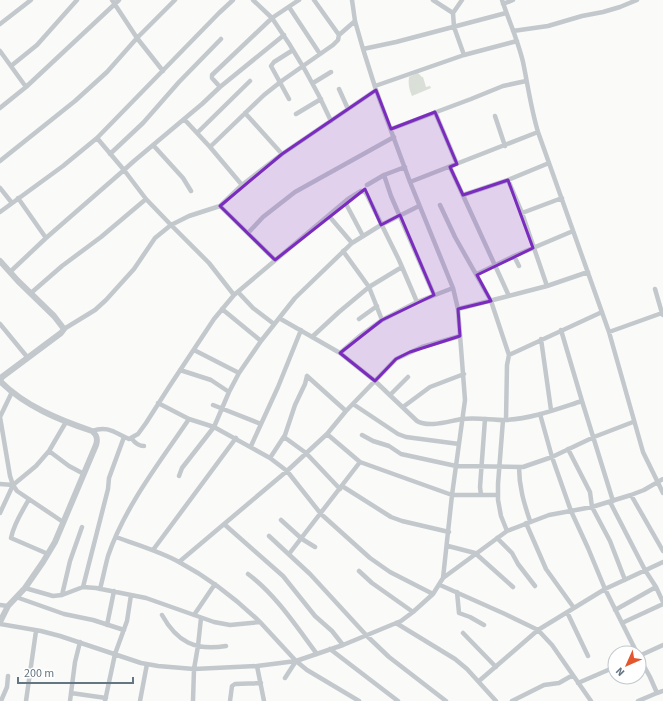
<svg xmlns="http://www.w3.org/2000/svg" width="663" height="701" viewBox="0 0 663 701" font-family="'Source Sans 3',sans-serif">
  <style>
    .green { fill: #dadfd7 }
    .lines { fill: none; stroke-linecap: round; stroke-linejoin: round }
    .minor { stroke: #c3c8cc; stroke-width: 4.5 }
    .tertiary { stroke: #c3c8cc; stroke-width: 6 }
    .marked { fill: #7b2cbf; fill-opacity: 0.2; stroke: #7b2cbf; stroke-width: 3; stroke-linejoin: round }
  </style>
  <rect width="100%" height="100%" fill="#fafaf8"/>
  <path class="green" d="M418 73 422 77H423L426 87 430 86 431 88 412 96C409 90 408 83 409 77Z"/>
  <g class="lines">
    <path class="minor" d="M112 0 137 38 163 71
      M253 0 272 18 212 75V78L220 87 202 104 134 161 124 170 146 199 171 225 189 216 220 206 242 185 282 154 376 90
      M299 0 272 18C295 51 315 85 331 121
      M314 0 339 35
      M352 0 355 21 363 49 396 42 506 13
      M433 0 453 13
      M462 0 453 13 454 27 464 55
      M502 0C509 21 518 41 523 62 528 86 531 109 538 132L609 332 662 313 663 315
      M503 4 513 0
      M289 7 320 54
      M0 24 31 0
      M513 31 548 26 582 16 603 12 620 7 637 0
      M363 49 376 90 410 182
      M0 51 26 87 0 108
      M11 66 37 45 77 0
      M313 83 331 72
      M375 86 464 55 517 41
      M26 87 119 0
      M220 87 284 35
      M339 89 348 109
      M289 99 271 66 274 62 293 50
      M435 112 457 164
      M245 113 282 154
      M296 114 321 99
      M495 116 505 146
      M184 119 210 147 242 185
      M391 129 471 99 503 86 526 81
      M197 133 250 81
      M153 145 183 178 191 191
      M210 147 264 95 283 80 333 45 338 40 339 35 355 21
      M110 154 143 123 179 82 221 39
      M0 161 75 101 107 72 137 38 175 0
      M450 167 509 296
      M384 175 391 196 434 295
      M508 180 522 213 547 286 588 272
      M367 185 384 175 405 167
      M0 188 12 203
      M463 195 508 180 549 163
      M18 198 46 238
      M345 202 363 236
      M440 205 455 237 491 301 509 355 507 365 506 420
      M220 206 275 260
      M0 212 63 166 97 138 219 13 233 0
      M522 213 562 198
      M329 216 352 243
      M248 233 263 217 295 192 394 137
      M343 251 369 287 382 320
      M514 256 519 266
      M10 272 46 238 124 170 97 138
      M477 274 514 256 573 231
      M655 289 662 313
      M238 292 253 308 274 324
      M31 293 62 266 101 237 146 199
      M222 309 261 341
      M458 309 547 286
      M279 318 340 353 375 381 417 421C429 428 449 421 462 419 476 417 491 420 505 420 531 419 557 409 582 401
      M359 319 377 306
      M0 324 28 358
      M64 329 95 310 106 300 134 269 155 238 171 225 209 263 234 295
      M561 330 582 401 613 501
      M609 332 643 452 663 493
      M312 337 339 312 369 287 402 267
      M541 339 551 410
      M194 350 239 373
      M340 353 361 335 382 320 417 302
      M509 355 602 312
      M180 370 211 380 229 392
      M307 376 346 411
      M12 392 0 417 10 476 13 485 17 491 63 522
      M390 395 408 377
      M353 404 398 434 406 437 459 444
      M213 405 261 424
      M403 407 430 387 464 374
      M540 414 552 457 571 511 588 548 605 589 637 653
      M189 419 214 427 270 458 287 471 321 514 370 558 390 572 433 594
      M503 420 498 484V500L501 516 507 531
      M92 431C108 425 115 433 129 439L138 434 146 423 169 387 214 319 234 295 348 199 361 191 365 192 367 195 399 260 417 302 453 288 410 182 538 132
      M327 434 360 462 452 495H498
      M362 435 373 441 389 446 401 454 456 466 523 467 552 457 594 437 633 422
      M284 437 306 453 340 489
      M132 439C135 443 139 446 144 446
      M251 446 278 387 301 330
      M568 449 590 492 592 507 610 541 625 580
      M49 451 69 466 84 474
      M270 458 285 435 295 405 305 384 307 376
      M519 467C519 487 524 503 530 521
      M179 476 182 468 214 427 229 392 239 373 261 341 295 298 352 243 381 225 419 206
      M0 484 13 485
      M342 486 391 517 402 521 449 532
      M481 495 480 487 485 419
      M631 495 663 551
      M29 499C22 512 14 523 11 538L48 554
      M610 502 645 570 656 587 663 602
      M0 513 13 485 36 466 49 451 66 422
      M281 520 302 539 315 547
      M526 523 546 569 574 608
      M224 524 283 576 315 616 332 631 343 645
      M269 536 310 574 367 636 389 657 446 701
      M116 537C137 545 159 551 179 562 209 578 236 599 260 622
      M497 538 512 553 518 564 535 586
      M448 546 475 553 513 587
      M153 550 236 438
      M289 554 360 462
      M179 562 287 471 327 434 346 411 396 359 422 347 460 336
      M359 571 372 583 413 612
      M248 574C276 595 296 626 317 654
      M443 578 507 531 549 515 592 507 631 495 644 490 663 479
      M440 585 505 614 538 630 552 645 591 701
      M83 587 108 489 109 478 124 437
      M25 588 53 596 62 595 83 587 96 588 146 598 214 622 230 625 260 622 296 661 257 666 194 669 193 701
      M100 589C103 578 105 567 108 556 125 506 160 462 189 419L158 403
      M457 592 459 613 470 617 484 625
      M62 595 70 561 82 527
      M16 597 64 614 93 620 124 630
      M0 605 8 606
      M615 610 656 587
      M567 612 588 656
      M162 615C177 642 195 651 226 646
      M194 615 215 584
      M396 623 455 659 467 669 496 701
      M622 623 663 604
      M0 624 41 631 60 636 141 663 158 666 194 669 198 646 201 618
      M107 625 114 591
      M463 633 496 667
      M330 649 398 701
      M639 656 663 645
      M639 657 650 677 657 693 663 691
      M296 661 307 670 359 701
      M257 666 264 701
      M285 678 296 661 343 645 401 621 413 612 433 594 443 578 452 495 465 400 458 309 453 288
      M479 681 538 630 605 589 663 562
      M578 683 615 667
      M71 693 106 698
      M1 701 7 687 8 676
      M26 701 36 631
      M70 701 75 662 80 642
      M105 701 115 654 127 621 131 595
      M140 701 147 664
      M230 701 232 686 235 684 261 683
      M512 701 544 685 559 683 573 675
      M638 701 657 693"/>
    <path class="tertiary" d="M0 261 18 281 54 316 64 329 61 333 6 374 2 377 0 381C25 406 59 420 92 431 97 435 98 439 96 445L55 542 43 562 25 588 8 606 0 622"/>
  </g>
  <path class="marked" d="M376 90 391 129 435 112 457 164 450 167 463 195 508 180 533 248 477 275 491 301 458 309 460 336 410 352 396 359 375 381 340 353 382 320 434 295 400 215 381 225 365 189 275 260 220 206 282 154Z"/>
  <g transform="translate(627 665) rotate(225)"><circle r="19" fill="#ffffff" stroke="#c1c8cd"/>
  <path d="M0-3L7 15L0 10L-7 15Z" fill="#e4572e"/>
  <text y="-6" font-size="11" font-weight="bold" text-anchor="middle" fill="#657683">N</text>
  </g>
  <path d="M18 677v6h115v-6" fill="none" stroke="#657683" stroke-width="2"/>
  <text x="24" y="677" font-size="12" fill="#657683" stroke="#ffffff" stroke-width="3" paint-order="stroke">200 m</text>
</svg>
